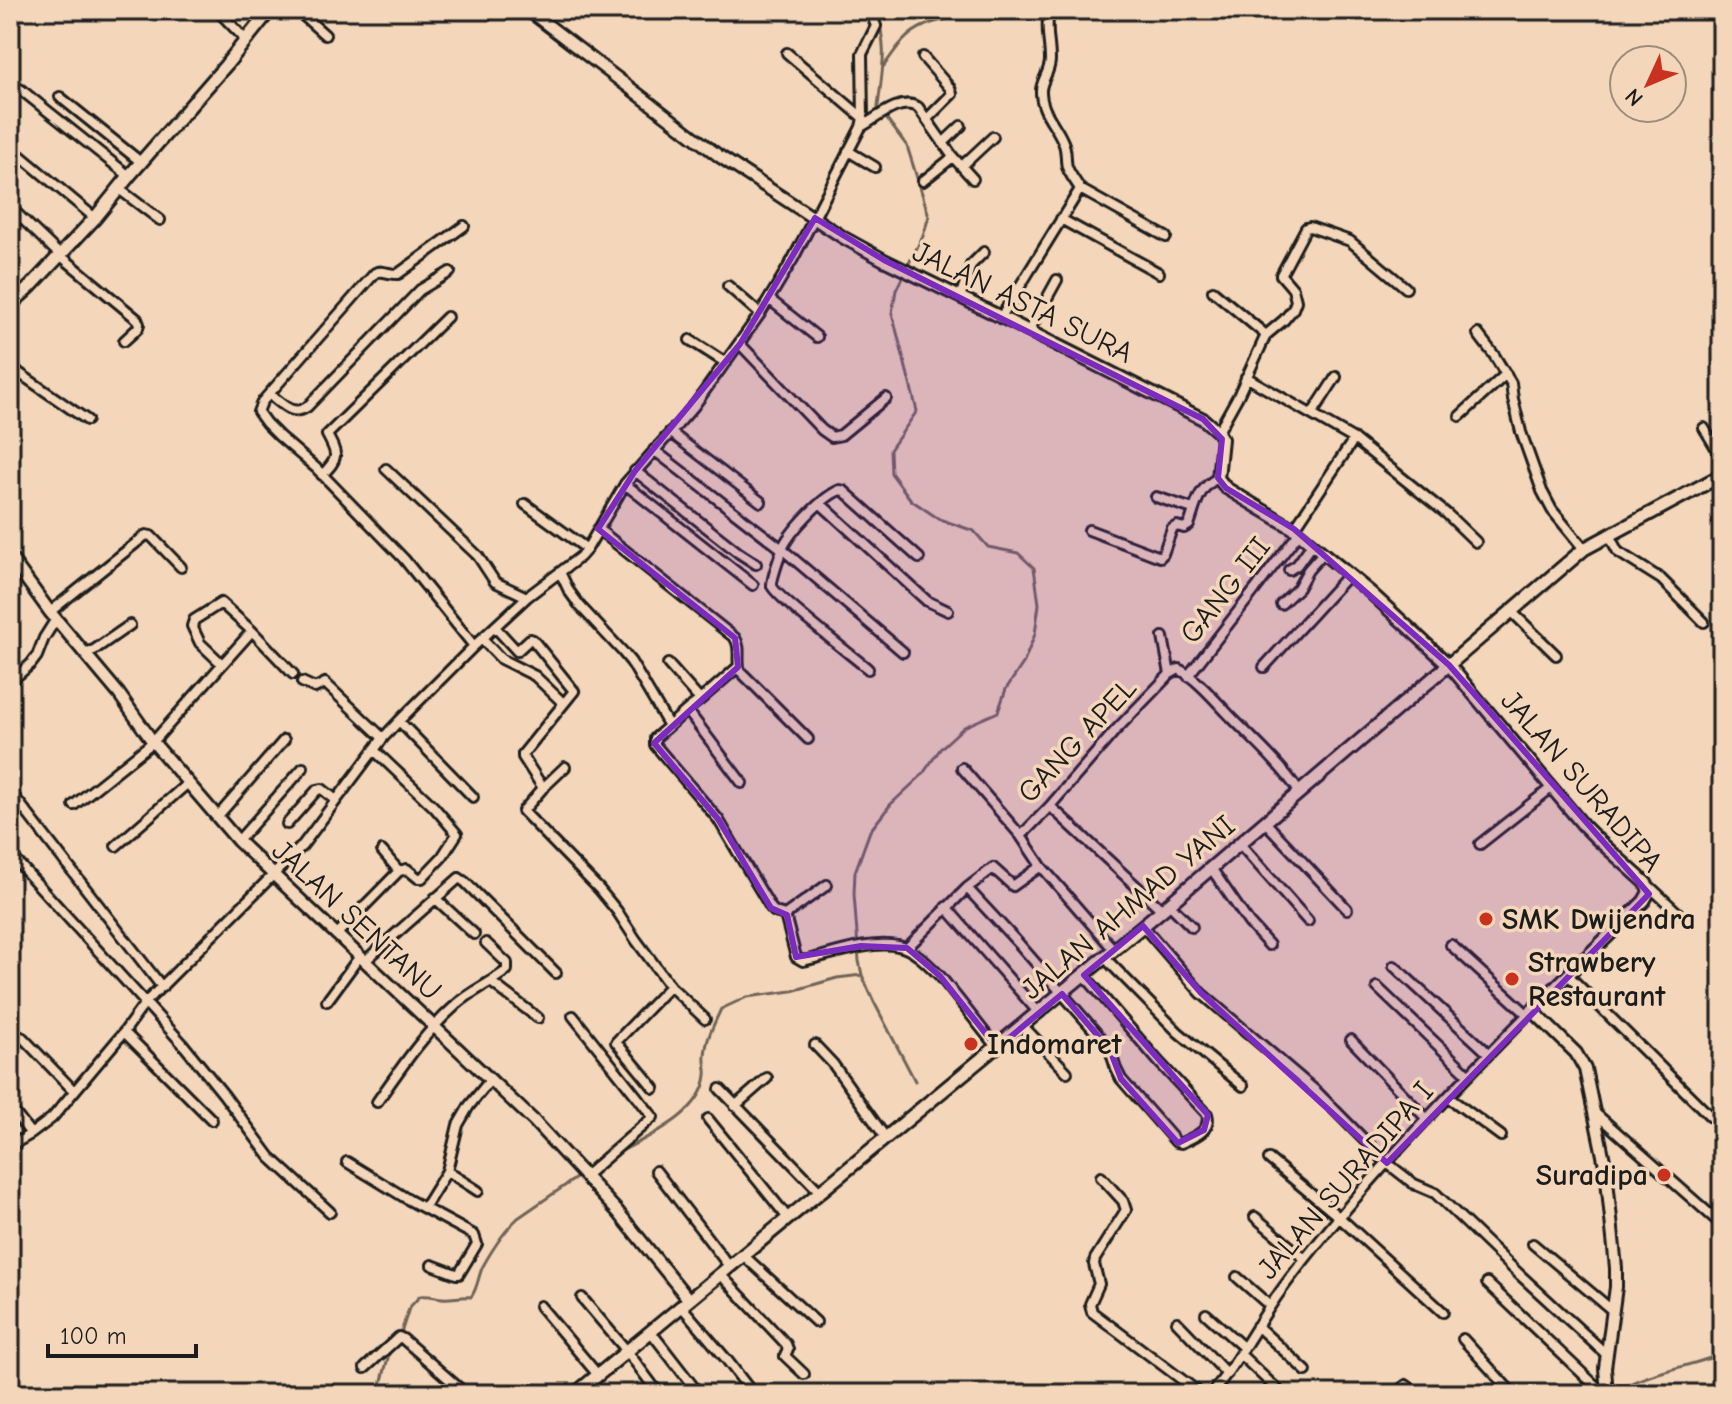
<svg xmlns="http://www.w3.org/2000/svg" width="1732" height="1404" viewBox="0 0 1732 1404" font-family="'Comic Neue',sans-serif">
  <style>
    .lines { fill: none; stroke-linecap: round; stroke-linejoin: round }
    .stream { stroke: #6f6459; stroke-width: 3 }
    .minor-casing { stroke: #1c1c1c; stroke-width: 14 }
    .tertiary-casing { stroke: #1c1c1c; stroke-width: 16 }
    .secondary-casing { stroke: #1c1c1c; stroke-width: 17 }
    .minor { stroke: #f4d7ba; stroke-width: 8 }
    .tertiary { stroke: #f4d7ba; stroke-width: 10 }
    .secondary { stroke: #f4d7ba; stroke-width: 11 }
    .marked { fill: #7b2cbf; fill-opacity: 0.2; stroke: #7b2cbf; stroke-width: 6; stroke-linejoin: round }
    .poi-dot { fill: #c8321e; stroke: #f4d7ba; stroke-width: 3 }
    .labels { text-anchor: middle; stroke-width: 7; stroke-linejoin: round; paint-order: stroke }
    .street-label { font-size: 30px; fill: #1c1c1c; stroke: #f4d7ba }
    .poi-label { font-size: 30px; font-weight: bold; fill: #1c1c1c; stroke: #f4d7ba; text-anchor: start }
  </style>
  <rect width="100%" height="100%" fill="#f4d7ba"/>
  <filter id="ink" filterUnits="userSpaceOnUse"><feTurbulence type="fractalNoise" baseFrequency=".0125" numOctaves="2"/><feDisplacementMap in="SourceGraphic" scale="16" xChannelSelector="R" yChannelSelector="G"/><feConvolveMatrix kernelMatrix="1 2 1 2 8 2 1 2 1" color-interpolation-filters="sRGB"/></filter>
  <g filter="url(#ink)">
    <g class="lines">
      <path class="stream" d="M875 10C889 46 882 70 878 107L907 146 929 216 923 236 907 267
        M884 66C895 50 905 34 924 26 938 19 946 23 958 10
        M904 274 896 290 892 313 917 411 890 450 891 473 911 500 939 519 974 531 988 547 1018 553 1034 568 1039 604 1035 634 1024 662 1006 689 998 712 964 727 941 748 922 775 891 804 870 831 855 872 854 894 859 961 862 975 874 1002 915 1081
        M616 1154C647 1137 702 1115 706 1075 707 1069 704 1062 705 1056 706 1039 714 1024 721 1009L747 997 792 991 837 978 862 975
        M400 1336 409 1308 420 1296C429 1295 434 1297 442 1298 451 1299 461 1296 471 1297 478 1288 478 1276 483 1266 492 1250 504 1231 518 1218L579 1176
        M376 1394 379 1392 389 1354 394 1346
        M1612 1394C1644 1372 1686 1368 1722 1354"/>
      <g class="minor-casing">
        <path id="minor" d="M217 10 246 40
          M297 10 325 35
          M787 53 863 118
          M923 57 950 88 952 94 927 119
          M20 89 129 176
          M60 97 142 163
          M861 127C877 118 900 97 918 107L953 157 973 179
          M943 143 961 126
          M10 147 95 218
          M848 151 875 167
          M962 166 993 137
          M923 181 953 157
          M119 189 160 220
          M1080 189 1166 237
          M10 207 61 256 137 319 139 324 138 328 124 341
          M1061 219 1159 273
          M464 226 398 274C390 275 382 269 375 273L262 402 258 412 266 423 279 436 316 468 404 559 474 646
          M728 286 760 314
          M1213 291 1266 335
          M960 297 971 265 984 252
          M769 299 817 337
          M1001 317 1080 189C1076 182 1070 175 1067 167 1065 159 1067 150 1063 142 1056 124 1040 111 1041 90 1042 79 1050 72 1050 60 1050 41 1045 30 1049 10
          M1029 331 1057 280
          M1478 334 1494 355 1511 383 1513 399 1521 432 1542 491 1552 510 1584 549
          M690 340 726 363
          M740 344 822 430 832 437 841 435 886 398
          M10 364 19 373 87 420
          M1246 377 1354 439 1447 514 1476 542
          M269 394C282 403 292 417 307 407L420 290 450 272
          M1312 414 1336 377
          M1460 416 1506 374
          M1704 428 1722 458
          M670 432 761 502
          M1218 432 1238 396 1266 335 1284 320 1293 309 1296 301 1293 289 1281 275 1306 228 1310 227 1350 241 1406 288
          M654 450 782 549C780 557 771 579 772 586 775 596 854 657 868 669
          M386 469 478 556 495 582 527 597
          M635 471 739 553 756 564
          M322 475C339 458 338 455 327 435L447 317
          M625 484 753 585
          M1156 497 1193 509
          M525 504 587 549
          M821 504 927 601 948 611
          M598 529 735 638C742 649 736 659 740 671L808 739
          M1294 529 1354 439
          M1089 530 1160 557 1163 554 1172 529 1177 526 1184 528 1189 525C1196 506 1197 488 1218 478
          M1609 535 1618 552 1661 579 1704 622
          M1289 570 1297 565 1312 544
          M560 572 569 591 580 606 622 651 631 662 669 726 655 738V745L718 819 771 908 775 912 785 915 796 957 803 961C831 955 870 940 898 946 913 948 929 965 940 976L997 1048
          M1281 604 1298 588 1308 570 1323 553
          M1511 611 1556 655
          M50 612 146 535 151 536 181 567
          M495 627 517 651 530 639 533 640 574 691 523 754V757L543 788 523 811 599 889 617 911 636 940 670 986 705 1019
          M1163 637 1170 674
          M482 639 501 659 535 676 561 701 563 704
          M903 652 782 549C790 531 822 497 840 490L844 491 919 558
          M85 653 94 650 130 625
          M222 664 200 643 192 626 194 620 221 603 252 631
          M668 664 700 700 687 710
          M1264 667 1349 574
          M1188 676 1299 533
          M10 682 31 664 37 656 44 638 56 619
          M302 682 315 688 325 683 383 738
          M700 700 738 667
          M399 721 473 797
          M669 726 687 710 742 783
          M962 768 1021 836 1041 866 1114 950
          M543 788 565 767
          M10 791 162 987
          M74 805 153 742 252 631 293 674
          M1050 806 1162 910
          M218 816 284 740
          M1265 822 1347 909
          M287 824 317 790 322 789 336 800
          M1021 836 1050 806 1114 732 1170 674 1179 669C1200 681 1218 704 1235 721 1258 744 1282 766 1300 793
          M238 841 303 768
          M1240 844 1308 921
          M1480 844 1551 788
          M116 846 188 783
          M382 851 399 871
          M10 854 182 1043 224 1095 270 1157 330 1212
          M1211 868 1249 923 1269 945
          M1647 884 1678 913
          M967 888 993 868 1013 886 1041 866
          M435 898 474 934
          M1169 904 1192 927
          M946 907 1039 1013
          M785 915 827 885
          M1143 926 1201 993 1317 1092 1387 1163 1414 1184 1435 1193 1520 1275 1606 1354
          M336 935 399 871 407 869 418 878H422L442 857 457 834 434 807 374 750
          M1451 945 1527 1014
          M907 948 967 888 1020 945 1100 1037 1110 1050 1116 1069 1121 1079 1176 1142 1181 1143C1194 1137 1212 1131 1207 1114L1158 1061 1084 975
          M1105 958 1178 1032 1243 1086
          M365 961 459 878 465 882 556 973
          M1394 966 1488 1053
          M1568 975 1711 1117
          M491 982 538 1018
          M1377 987 1468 1074
          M327 1001 360 956
          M573 1016 653 1117 586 1175
          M1023 1026 1067 1072
          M10 1032 23 1038 74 1091
          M124 1032 212 1120
          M1351 1040 1427 1119
          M815 1045 833 1064 886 1138
          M654 1088 616 1042 670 986
          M720 1089 820 1192
          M1448 1097 1501 1136
          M377 1102C401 1068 424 1033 456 1005 471 991 491 983 507 970V963L486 943
          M735 1106 767 1078
          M10 1107 31 1134
          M1595 1113 1722 1225
          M708 1119 788 1218
          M10 1146 31 1134 52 1118 124 1032 145 1003 302 846 383 738 399 721 474 646 527 597 580 557 587 549 625 484 694 406 760 314 793 259 861 127 863 118 862 54 876 26 870 10
          M1269 1159 1340 1218 1443 1312
          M347 1162 409 1200 474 1235 477 1244 459 1274H456L432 1265
          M447 1171 478 1191
          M656 1171 729 1266
          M1101 1177 1123 1201 1126 1210 1095 1259 1094 1264 1099 1284 1090 1304 1092 1312 1201 1394
          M424 1208 447 1171 458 1125 469 1106 491 1079
          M1255 1217 1305 1259
          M1533 1244 1613 1311
          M743 1255 816 1322
          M720 1274 786 1344 788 1349 785 1356 804 1374
          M1237 1277 1270 1306
          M1487 1283 1602 1392 1600 1394
          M582 1298 627 1351 659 1394
          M540 1306 598 1375
          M682 1307 727 1360 753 1394
          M1206 1314 1244 1348
          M1177 1322 1227 1374
          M1257 1326 1306 1371
          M651 1332 699 1394
          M1463 1339 1513 1394
          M1240 1354 1282 1394
          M365 1368 399 1337 403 1339 466 1394
          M588 1383 594 1394
          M1211 1394C1234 1367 1250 1337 1269 1308 1280 1291 1293 1274 1305 1259 1375 1171 1453 1090 1532 1010
          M1401 1394 1402 1388 1406 1385 1418 1394"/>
      </g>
      <g class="tertiary-casing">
        <path id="tertiary" d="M528 10 719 156 844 238 884 260 1001 317 1203 419 1218 432 1222 439 1218 478 1226 488 1294 529 1370 592 1449 665 1583 825 1597 839 1646 883 1649 892 1644 901 1532 1010 1576 1053 1585 1069 1606 1170 1616 1268V1287L1605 1368 1607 1394
          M10 557 50 612 119 694 153 742 238 841 534 1121 618 1212 689 1300"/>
      </g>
      <g class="secondary-casing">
        <path id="secondary" d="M10 305 30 287 95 218 129 176 226 65 270 10
          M575 1394 1162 910 1584 549 1722 475"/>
      </g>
      <use href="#minor" class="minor"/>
      <use href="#tertiary" class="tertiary"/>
      <use href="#secondary" class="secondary"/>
    </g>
  </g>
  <path class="marked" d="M815 218 884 260 1203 419 1222 439 1218 478 1226 488 1294 529 1449 665 1649 894 1387 1163 1201 993 1143 926 1084 975 1208 1115 1204 1130 1178 1143 1121 1079 1110 1050 1062 994 997 1048 940 976 907 948 861 946 796 957 787 915 771 908 718 819 654 743 738 667 735 638 598 529 635 471 740 344Z"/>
  <g class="poi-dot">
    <circle cx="1486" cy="919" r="8"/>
    <circle cx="1512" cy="979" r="8"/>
    <circle cx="971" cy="1044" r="8"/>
    <circle cx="1664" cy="1175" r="8"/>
  </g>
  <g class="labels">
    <g class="street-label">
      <text transform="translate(1023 302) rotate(26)" y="10">JALAN ASTA SURA</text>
      <text transform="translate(1225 590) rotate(-52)" y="10">GANG III</text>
      <text transform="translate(1077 740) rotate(-47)" y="10">GANG APEL</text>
      <text transform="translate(1582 781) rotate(49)" y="10">JALAN SURADIPA</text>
      <text transform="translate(1128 907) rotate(-40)" y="10">JALAN AHMAD YANI</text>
      <text transform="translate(357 920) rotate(43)" y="10">JALAN SENTANU</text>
      <text transform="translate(1345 1180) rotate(-49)" y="10">JALAN SURADIPA I</text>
    </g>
    <g class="poi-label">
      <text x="1502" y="929">SMK Dwijendra</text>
      <text x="1528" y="972">Strawbery<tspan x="1528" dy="34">Restaurant</tspan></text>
      <text x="987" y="1054">Indomaret</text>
      <text x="1648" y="1185" text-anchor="end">Suradipa</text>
    </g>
  </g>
  <rect width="1732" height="1404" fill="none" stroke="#f4d7ba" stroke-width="40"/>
  <rect x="20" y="20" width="1692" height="1364" fill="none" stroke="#1c1c1c" stroke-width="3" filter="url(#ink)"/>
  <g transform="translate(1648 84) rotate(226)"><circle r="38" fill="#f4d7ba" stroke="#9e8c7b" stroke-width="2"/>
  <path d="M0-6L14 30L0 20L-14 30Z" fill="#c8321e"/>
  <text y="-12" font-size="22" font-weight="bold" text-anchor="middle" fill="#1c1c1c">N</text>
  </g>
  <path d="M48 1344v12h148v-12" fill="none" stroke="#1c1c1c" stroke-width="4"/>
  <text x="60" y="1344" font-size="24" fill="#1c1c1c" stroke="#f4d7ba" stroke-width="6" paint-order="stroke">100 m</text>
</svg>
